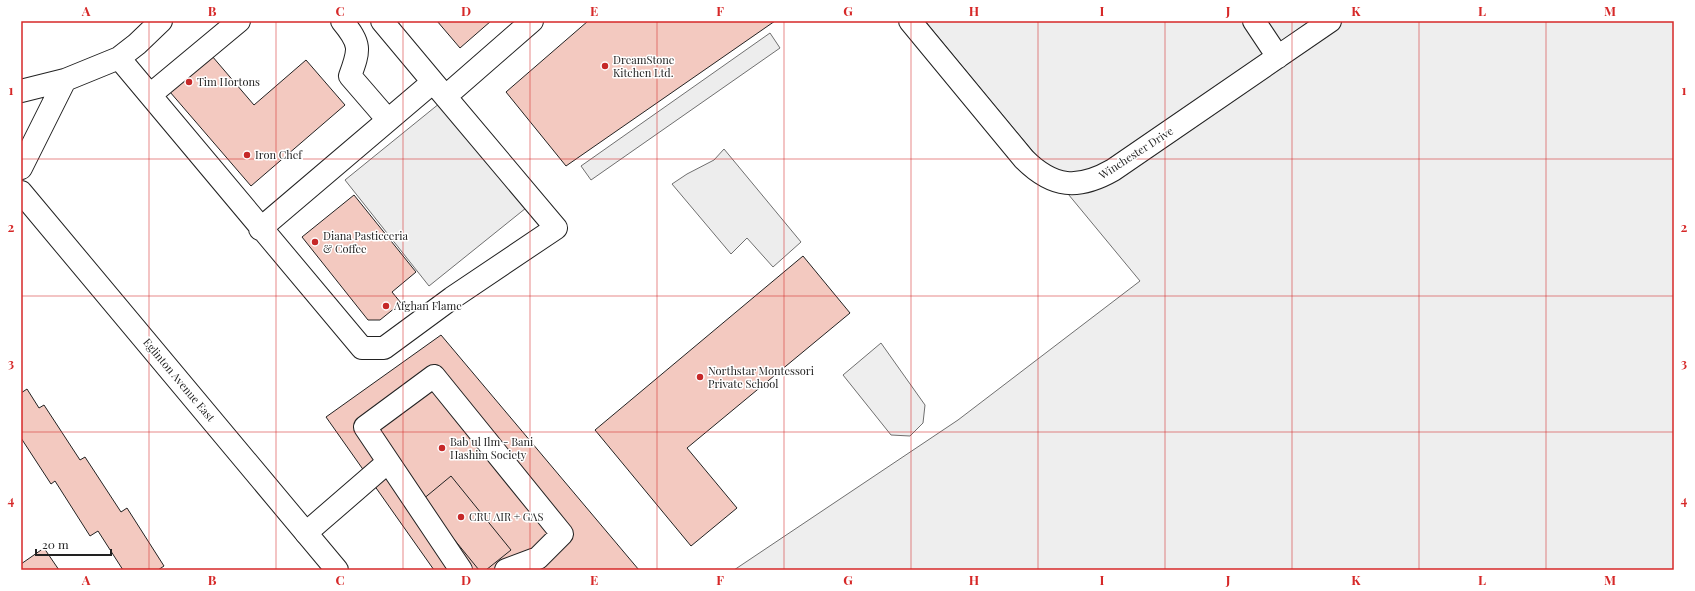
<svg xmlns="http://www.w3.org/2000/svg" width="1695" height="591" viewBox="0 0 1695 591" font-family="'Playfair Display',serif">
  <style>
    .green { fill: #eee; stroke: #6f6f6f }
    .parking { fill: #ededed; stroke: #6f6f6f }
    .building { fill: #f3c9c0; stroke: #222 }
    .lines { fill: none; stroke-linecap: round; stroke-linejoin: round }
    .minor-casing { stroke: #222; stroke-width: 24 }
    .major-casing { stroke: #222; stroke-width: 24 }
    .minor { stroke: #fff; stroke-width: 22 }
    .major { stroke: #fff; stroke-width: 22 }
    .grid { fill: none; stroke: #d62828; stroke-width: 1; stroke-opacity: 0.55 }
    .poi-dot { fill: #c62828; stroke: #fff; stroke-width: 1.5 }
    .labels { text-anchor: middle; stroke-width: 3; stroke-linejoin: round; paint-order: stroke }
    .poi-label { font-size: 11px; fill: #222; stroke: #fff; text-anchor: start }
    .street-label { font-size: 11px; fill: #222; stroke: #fff }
    .neatline { fill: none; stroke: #d62828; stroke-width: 1.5 }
    .grid-label { font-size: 13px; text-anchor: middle; font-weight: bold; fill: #d62828 }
  </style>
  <rect width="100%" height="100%" fill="#fff"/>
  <path class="green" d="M925 21H1674V570H734L958 420 1140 281Z
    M881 343 925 405 923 423 910 436 891 435 843 375Z"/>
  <path class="parking" d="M770 33 780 48 591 180 581 166Z
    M440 103 526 208 429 286 345 180Z
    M724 149 801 242 773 267 747 238 731 254 672 184 687 174 714 160Z"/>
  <path class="building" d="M437 21H491L460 48Z
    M588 21H775L566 166 506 92Z
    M212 56 254 105 306 60 345 105 251 186 170 92Z
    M354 195 416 272 392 292 401 303 380 320H368L302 237Z
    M803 256 850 313 687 448 737 508 691 546 595 430Z
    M441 335 639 570H434L326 417Z
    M27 389 39 408 44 405 80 460 85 457 121 512 127 508 164 566 158 570H123L98 531 90 536 55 481 51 484 21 438V393Z
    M451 476 511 550 486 570H479L422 500Z
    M44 548 59 570H21V564Z"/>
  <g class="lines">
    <g class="minor-casing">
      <path id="minor" d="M342 21C361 44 360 49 350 76L388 120
        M910 21 1024 159C1053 188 1078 190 1113 170L1330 21
        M1254 21 1278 57
        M119 58 362 348H384L452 298 556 228 433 82
        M21 91 65 80 119 58 137 44 161 21
        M150 95 239 21
        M446 96 532 21
        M21 168 65 80
        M260 229 433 82 382 21
        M306 533 388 462
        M461 570 365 427 434 376 562 534 538 558 506 570"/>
    </g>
    <g class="major-casing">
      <path id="major" d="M21 192 337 570"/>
    </g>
    <use href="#minor" class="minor"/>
    <use href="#major" class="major"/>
  </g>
  <path class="grid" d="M149 21V570M276 21V570M403 21V570M530 21V570M657 21V570M784 21V570M911 21V570M1038 21V570M1165 21V570M1292 21V570M1419 21V570M1546 21V570M21 159H1674M21 296H1674M21 432H1674"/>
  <g class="poi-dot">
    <circle cx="605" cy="66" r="4"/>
    <circle cx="189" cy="82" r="4"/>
    <circle cx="247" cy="155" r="4"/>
    <circle cx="315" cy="242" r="4"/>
    <circle cx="386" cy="306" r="4"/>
    <circle cx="700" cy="377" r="4"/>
    <circle cx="442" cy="448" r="4"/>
    <circle cx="461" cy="517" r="4"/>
  </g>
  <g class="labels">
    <g class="poi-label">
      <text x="613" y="64">DreamStone<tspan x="613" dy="13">Kitchen Ltd.</tspan></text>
      <text x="197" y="86">Tim Hortons</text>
      <text x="255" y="159">Iron Chef</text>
      <text x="323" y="240">Diana Pasticceria<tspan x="323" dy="13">&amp; Coffee</tspan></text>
      <text x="394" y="310">Afghan Flame</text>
      <text x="708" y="375">Northstar Montessori<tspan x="708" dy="13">Private School</tspan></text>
      <text x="450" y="446">Bab ul Ilm - Bani<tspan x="450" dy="13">Hashim Society</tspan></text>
      <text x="469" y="521">CRU AIR + GAS</text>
    </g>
    <g class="street-label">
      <text transform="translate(1136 153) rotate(-33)" y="4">Winchester Drive</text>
      <text transform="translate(179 380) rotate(50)" y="4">Eglinton Avenue East</text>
    </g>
  </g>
  <rect width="1695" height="591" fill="none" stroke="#ffffff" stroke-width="44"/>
  <path d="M36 549v6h75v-6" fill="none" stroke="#222222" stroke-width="2"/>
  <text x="42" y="549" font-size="12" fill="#222222" stroke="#ffffff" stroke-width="3" paint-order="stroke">20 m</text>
  <rect x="22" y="22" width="1651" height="547" class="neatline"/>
  <g class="grid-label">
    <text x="86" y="16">A</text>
    <text x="212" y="16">B</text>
    <text x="340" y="16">C</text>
    <text x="466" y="16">D</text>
    <text x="594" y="16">E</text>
    <text x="720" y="16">F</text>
    <text x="848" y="16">G</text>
    <text x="974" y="16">H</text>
    <text x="1102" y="16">I</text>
    <text x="1228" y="16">J</text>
    <text x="1356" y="16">K</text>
    <text x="1482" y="16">L</text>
    <text x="1610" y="16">M</text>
    <text x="11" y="95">1</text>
    <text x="1684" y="95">1</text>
    <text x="11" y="232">2</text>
    <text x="1684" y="232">2</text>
    <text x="11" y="368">3</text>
    <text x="1684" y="368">3</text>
    <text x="11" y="505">4</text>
    <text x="1684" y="505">4</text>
    <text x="86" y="585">A</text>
    <text x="212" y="585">B</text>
    <text x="340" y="585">C</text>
    <text x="466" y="585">D</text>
    <text x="594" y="585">E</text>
    <text x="720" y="585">F</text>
    <text x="848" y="585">G</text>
    <text x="974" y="585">H</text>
    <text x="1102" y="585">I</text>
    <text x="1228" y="585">J</text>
    <text x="1356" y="585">K</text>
    <text x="1482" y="585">L</text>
    <text x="1610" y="585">M</text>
  </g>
</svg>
